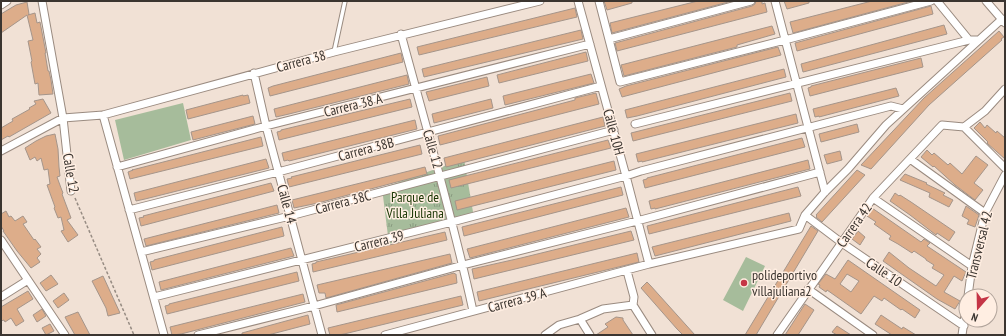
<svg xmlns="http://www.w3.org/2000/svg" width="1006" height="336" viewBox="0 0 1006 336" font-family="'PT Sans Narrow',sans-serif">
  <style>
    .grass { fill: url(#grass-tufts) }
    .pitch { fill: #a6bc9b }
    .building { fill: #ddad8a; stroke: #a5958a; fill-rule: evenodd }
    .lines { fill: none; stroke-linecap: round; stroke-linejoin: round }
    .lane-casing { stroke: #9a8b80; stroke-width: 5.5 }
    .street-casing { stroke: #9a8b80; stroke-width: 9 }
    .path { stroke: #978c83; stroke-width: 1.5; stroke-dasharray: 3 2; stroke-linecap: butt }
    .lane { stroke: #fff; stroke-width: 3.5 }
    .street { stroke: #fff; stroke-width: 7 }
    .poi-dot { fill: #c53546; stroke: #ffeee2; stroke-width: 1.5 }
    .labels { text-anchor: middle; stroke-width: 3; stroke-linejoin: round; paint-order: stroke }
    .street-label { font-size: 14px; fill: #3b3530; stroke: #ffeee2 }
    .park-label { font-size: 14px; fill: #183502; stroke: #ffeee2 }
    .poi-label { font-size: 14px; fill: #3b3530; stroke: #ffeee2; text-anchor: start }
  </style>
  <defs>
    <pattern id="grass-tufts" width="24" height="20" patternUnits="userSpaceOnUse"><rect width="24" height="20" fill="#a6bc9b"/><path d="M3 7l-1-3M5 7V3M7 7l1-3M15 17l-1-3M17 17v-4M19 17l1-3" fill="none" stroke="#889a7f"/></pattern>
  </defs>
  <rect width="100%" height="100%" fill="#f1e1d5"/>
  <path class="grass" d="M464 159 473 212 389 244 382 188Z"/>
  <path class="pitch" d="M183 103 191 140 124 160 115 120Z
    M746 257 765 266 743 311 723 300Z"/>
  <path class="building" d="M604 1H632V3L607 10Z
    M698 1H732L612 33 610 23Z
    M756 1H762V4L765 3 767 12 617 51 615 43 752 6 755 4Z
    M784 1H809V3L787 9Z
    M872 1H912L793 33 790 22Z
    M27 2 29 14 28 15 35 13 37 23 40 22 46 53H45L48 71H49L51 80 53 94 39 95 38 83 35 84 31 62 32 61 28 41 33 40 27 15 1 33V14L16 5Z
    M931 6 933 14 797 51 795 43Z
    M575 8 577 17 419 55 417 47Z
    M944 25 947 34 807 71 803 72 801 64Z
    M772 26 775 34 737 45V47L624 76 621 65Z
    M581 30 583 39 424 77 422 69Z
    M999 31 1004 37 1001 39 1002 40 929 105 871 169 861 165 924 98Z
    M778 47 781 55 622 97 619 89 626 86Z
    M586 52 588 61 499 83 497 75Z
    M401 53 403 62 270 96 268 88 273 86Z
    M921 58 923 67 810 96 808 88 811 87V86Z
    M784 69 786 77 637 116 627 118 625 110Z
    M591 74 594 83 505 105 503 96Z
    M407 75 409 84 289 114 276 117 274 109Z
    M487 77 489 86 429 101 426 92Z
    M896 88 899 96 819 117V116L815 117 813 109Z
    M596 93 599 104 440 145 438 136 575 100V98Z
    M790 93 792 101 633 141 631 133 635 132Z
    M243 95V96L248 95 250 103 188 119 186 110Z
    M43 99 51 113 9 137 8 136 1 140V128L13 121 12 119 30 109 29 108 36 104 34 101Z
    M410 99 412 107 279 140 277 132 281 131V130Z
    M491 99 493 108 434 123 432 114Z
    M796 114 798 123 642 162V161L638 162 636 154Z
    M253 116 255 124 193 140 191 132Z
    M603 117 605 126 446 167 444 158Z
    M415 120 417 129 289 161 288 160 284 161 282 153Z
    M980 122 985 128 987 125 996 133 997 131 1005 138V159L988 144 987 143 988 142 974 128Z
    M857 124 859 132 821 142 819 134Z
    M55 134 58 149 59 167 60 176 57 177 61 188 63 193 62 194 71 218 67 220 78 235 68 242 61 231 64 230 61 217 58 218 54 208 55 207 47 185 50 184 48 169 44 170 41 158 37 161 35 157 30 160 25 148 36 141 46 136Z
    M261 137 263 146 130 179 128 172 133 170H132Z
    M802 138 805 147 645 188 643 180 647 179V178Z
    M608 140 611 148 451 188 449 180Z
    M420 145 422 154 289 187 287 179 292 178 291 177Z
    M927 150 932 155 934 153 948 165 950 163 962 174 976 156 988 165 974 183 983 190 975 200 955 185 934 166 933 167 921 157Z
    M840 151 842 160 827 164 824 155Z
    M266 159 269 168 145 199 136 201 134 193Z
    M808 160 810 169 655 209V208L651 209 649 201Z
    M614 161 616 170 457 210 455 201Z
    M425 167 427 174 318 203 294 208 292 200Z
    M857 170 865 175 822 222 816 217 817 216 816 215Z
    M905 174 927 183 926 184 945 193 943 195 953 200 949 207 929 197 930 193 900 180Z
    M271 183 274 191 141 226 139 218 144 217 143 216Z
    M621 187 623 195 464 236 462 227Z
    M798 187 801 196 649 234 647 226Z
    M895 193 899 196 900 195 911 202 955 232 949 241 937 233 936 235 910 215 890 201Z
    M277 205 279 213 146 246 144 239Z
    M966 206 979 215 975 227 967 224 969 220 962 216Z
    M626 208 629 217 470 258 467 249Z
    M872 208 921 242 924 239 930 243 927 246 966 272 962 281 954 276 944 292 960 301 955 309 937 299 883 261 889 252 909 268 936 286 944 275 932 268 934 265 926 260V259L914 251 912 253 898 244 889 239 891 236 874 224 876 222 867 216Z
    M6 211 9 217 11 216 15 221 23 216 27 222 23 224 34 240 35 239 41 247 37 249 41 254 37 258 40 262 31 268 17 251 3 231H4L1 226V214Z
    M789 213 791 221 655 256 652 247Z
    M811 226 818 231 756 335H745Z
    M282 227 284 236 152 270 150 262 154 261V260Z
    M631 231 634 240 474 279 472 269 521 258Z
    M858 231 865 237 860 245 852 239Z
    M445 232 447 240 313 272 312 264 316 263V262Z
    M291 248 294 256 161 290 159 282Z
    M637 253 639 262 479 301 477 292Z
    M450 254 452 263 326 298 325 293H319L317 285Z
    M848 260 920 310 915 318 902 309 901 310 884 298 882 301 874 296 861 314 827 290 826 292 819 287 820 285 818 284 826 274 835 279ZM847 274 859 281 851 292 840 284Z
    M297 272 299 281 167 314 165 306 169 305V304Z
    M454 273 455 274H456L457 283 337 312 336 305Z
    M51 275 58 284 46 291 40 283Z
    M103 276 120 313 108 316 106 308 92 281Z
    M647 282 650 285 695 335H683L677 329 641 288Z
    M28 291 33 299 17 309 24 321 16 326 11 318 5 322 4 320 1 321V307Z
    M64 293 69 300 58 308 53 301Z
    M303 294 305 302 181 334 172 335 170 327Z
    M461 296 463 305 344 334 338 335H330L328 328Z
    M805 304 814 310 798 335H785Z
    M42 309 46 316 37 322 33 315Z
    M78 312 90 335H75L67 321 65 317Z
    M308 315 310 324 268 335H242V333Z
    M881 315 902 329 903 327 916 335H892L875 324Z
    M616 317 623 318V320L633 335H596L608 327 605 324Z
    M50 324 54 331 46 335 42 328Z
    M837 326 851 335H837L832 332Z"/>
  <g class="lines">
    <g class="lane-casing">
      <path id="lane" d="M334 52 345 1"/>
    </g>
    <g class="street-casing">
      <path id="street" d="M42 1 63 118 71 191
        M578 1 626 176 649 264
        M599 1 620 82 785 40 931 1
        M775 1 825 192
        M937 1 969 40
        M986 1 1005 23
        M1 5 7 1
        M401 34C426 127 453 218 473 311
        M609 39 751 1
        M254 73 266 126 322 335
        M103 115 164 335
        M635 124 969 40H978
        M964 127 985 111 1005 89
        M1 151 63 118 103 115 334 52 540 1
        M910 159 985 213
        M117 167 266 126 590 44
        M873 198 972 266
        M129 210 278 172 601 86
        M805 215 842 243 964 326
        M1 240 65 335
        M141 252 290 216 614 130
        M627 271 634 297 633 305
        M808 289 873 335
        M968 296 972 266 985 213 1005 175
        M1 297 28 280
        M154 297 452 222 626 176 641 171 891 106 903 109
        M633 305 652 335
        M580 319 590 335
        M198 335 314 306 463 265 637 221 820 172
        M385 335 649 264 799 229 805 215 825 192 848 169 886 125 1002 19
        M545 335 559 325 580 319 603 309 633 305
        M777 335 873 198 942 125 964 127 1005 168
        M962 335 966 308"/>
    </g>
    <path class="path" d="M75 198 134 335"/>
    <use href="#lane" class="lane"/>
    <use href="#street" class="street"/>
  </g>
  <circle class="poi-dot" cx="744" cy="283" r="4"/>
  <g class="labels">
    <g class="street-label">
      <text transform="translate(301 61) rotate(-15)" y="5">Carrera 38</text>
      <text transform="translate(353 105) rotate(-14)" y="5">Carrera 38 A</text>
      <text transform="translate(614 132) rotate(75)" y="5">Calle 10H</text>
      <text transform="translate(366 149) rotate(-15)" y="5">Carrera 38B</text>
      <text transform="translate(433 149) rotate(74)" y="5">Calle 12</text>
      <text transform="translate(71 173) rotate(80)" y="5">Calle 12</text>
      <text transform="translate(343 202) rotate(-15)" y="5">Carrera 38C</text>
      <text transform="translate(287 204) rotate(75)" y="5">Calle 14</text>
      <text transform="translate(854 225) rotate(-55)" y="5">Carrera 42</text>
      <text transform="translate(379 241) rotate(-14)" y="5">Carrera 39</text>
      <text transform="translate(979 245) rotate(-76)" y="5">Transversal 42</text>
      <text transform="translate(884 272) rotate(34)" y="5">Calle 10</text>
      <text transform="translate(517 300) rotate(-15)" y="5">Carrera 39 A</text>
    </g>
    <g class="park-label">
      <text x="415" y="202">Parque de<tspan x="415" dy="16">Villa Juliana</tspan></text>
    </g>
    <g class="poi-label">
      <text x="752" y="280">polideportivo<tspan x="752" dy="16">villajuliana2</tspan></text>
    </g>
  </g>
  <rect width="1006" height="336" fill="none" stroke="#3b3530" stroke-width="4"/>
  <g transform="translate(978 308) rotate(200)"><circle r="19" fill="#ffeee2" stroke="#b1a49b"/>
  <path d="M0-3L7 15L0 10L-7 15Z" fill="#c53546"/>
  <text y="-6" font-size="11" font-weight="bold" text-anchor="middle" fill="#3b3530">N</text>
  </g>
</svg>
